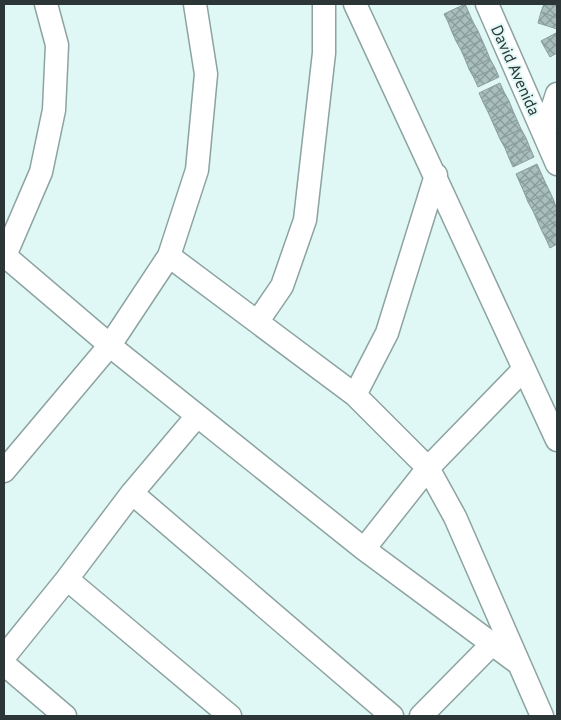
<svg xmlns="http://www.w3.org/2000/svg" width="561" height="720" viewBox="0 0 561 720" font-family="'PT Sans',sans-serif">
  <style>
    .building { fill: url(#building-cross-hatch); stroke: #899f9e }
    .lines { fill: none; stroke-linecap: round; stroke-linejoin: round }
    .street-casing { stroke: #8da3a1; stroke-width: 25 }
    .street { stroke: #fff; stroke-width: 22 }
    .labels { text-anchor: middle; stroke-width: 4; stroke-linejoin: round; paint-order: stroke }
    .street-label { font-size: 16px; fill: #2d3636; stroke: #dff7f5 }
  </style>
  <defs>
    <pattern id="building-cross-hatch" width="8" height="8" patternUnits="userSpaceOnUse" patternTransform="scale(1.25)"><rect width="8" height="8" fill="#a8bfbd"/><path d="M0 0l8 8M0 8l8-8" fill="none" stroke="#899c9a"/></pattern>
  </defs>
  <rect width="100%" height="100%" fill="#dff7f5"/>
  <path class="building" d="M465 4 469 13 448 22 444 14Z
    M544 4 557 6V18L541 12Z
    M541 12 557 18V29L538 23Z
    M469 13 473 22 452 32 448 22Z
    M473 22 478 31 456 41 452 32Z
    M478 31 482 40 461 50 456 41Z
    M556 33 557 53 550 57 541 41Z
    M482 40 486 49 465 59 461 50Z
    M486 49 490 59 469 69 465 59Z
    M490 59 495 68 474 78 469 69Z
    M495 68 499 77 478 87 474 78Z
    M500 83 504 92 483 102 479 93Z
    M504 92 509 101 488 112 483 102Z
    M509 101 513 111 492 121 488 112Z
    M513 111 517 120 496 130 492 121Z
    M517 120 521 129 500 139 496 130Z
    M521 129 526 138 505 148 500 139Z
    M526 138 530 148 509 158 505 148Z
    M530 148 534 157 513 167 509 158Z
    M537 164 541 173 520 183 516 174Z
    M541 173 545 182 524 192 520 183Z
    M545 182 550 192 528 202 524 192Z
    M550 192 554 201 533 211 528 202Z
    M554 201 557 210 537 220 533 211Z
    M557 210V221L541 229 537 220Z
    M557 221V233L546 239 541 229Z
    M557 233V244L550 248 546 239Z"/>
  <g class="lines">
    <g class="street-casing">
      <path id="street" d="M355 4 557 440
        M487 4 557 164
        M544 134 557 94
        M4 255 119 353 364 549 518 663
        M169 256 355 395 428 468 455 517 542 716
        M4 258 41 172 54 110 57 45 46 4
        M258 321 282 286 305 220 324 53V4
        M355 395 387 333 436 175
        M197 416 132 493 67 579 230 716
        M4 471 110 345 169 256 197 170 206 74 195 4
        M132 493 392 716
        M364 549 428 468 524 369
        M4 657 67 579
        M4 664 65 716
        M421 716 493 643"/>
    </g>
    <use href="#street" class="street"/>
  </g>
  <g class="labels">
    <g class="street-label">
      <text transform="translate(516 70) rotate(66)" y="6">David Avenida</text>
    </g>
  </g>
  <rect width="561" height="720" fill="none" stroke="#2d3636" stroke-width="10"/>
</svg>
